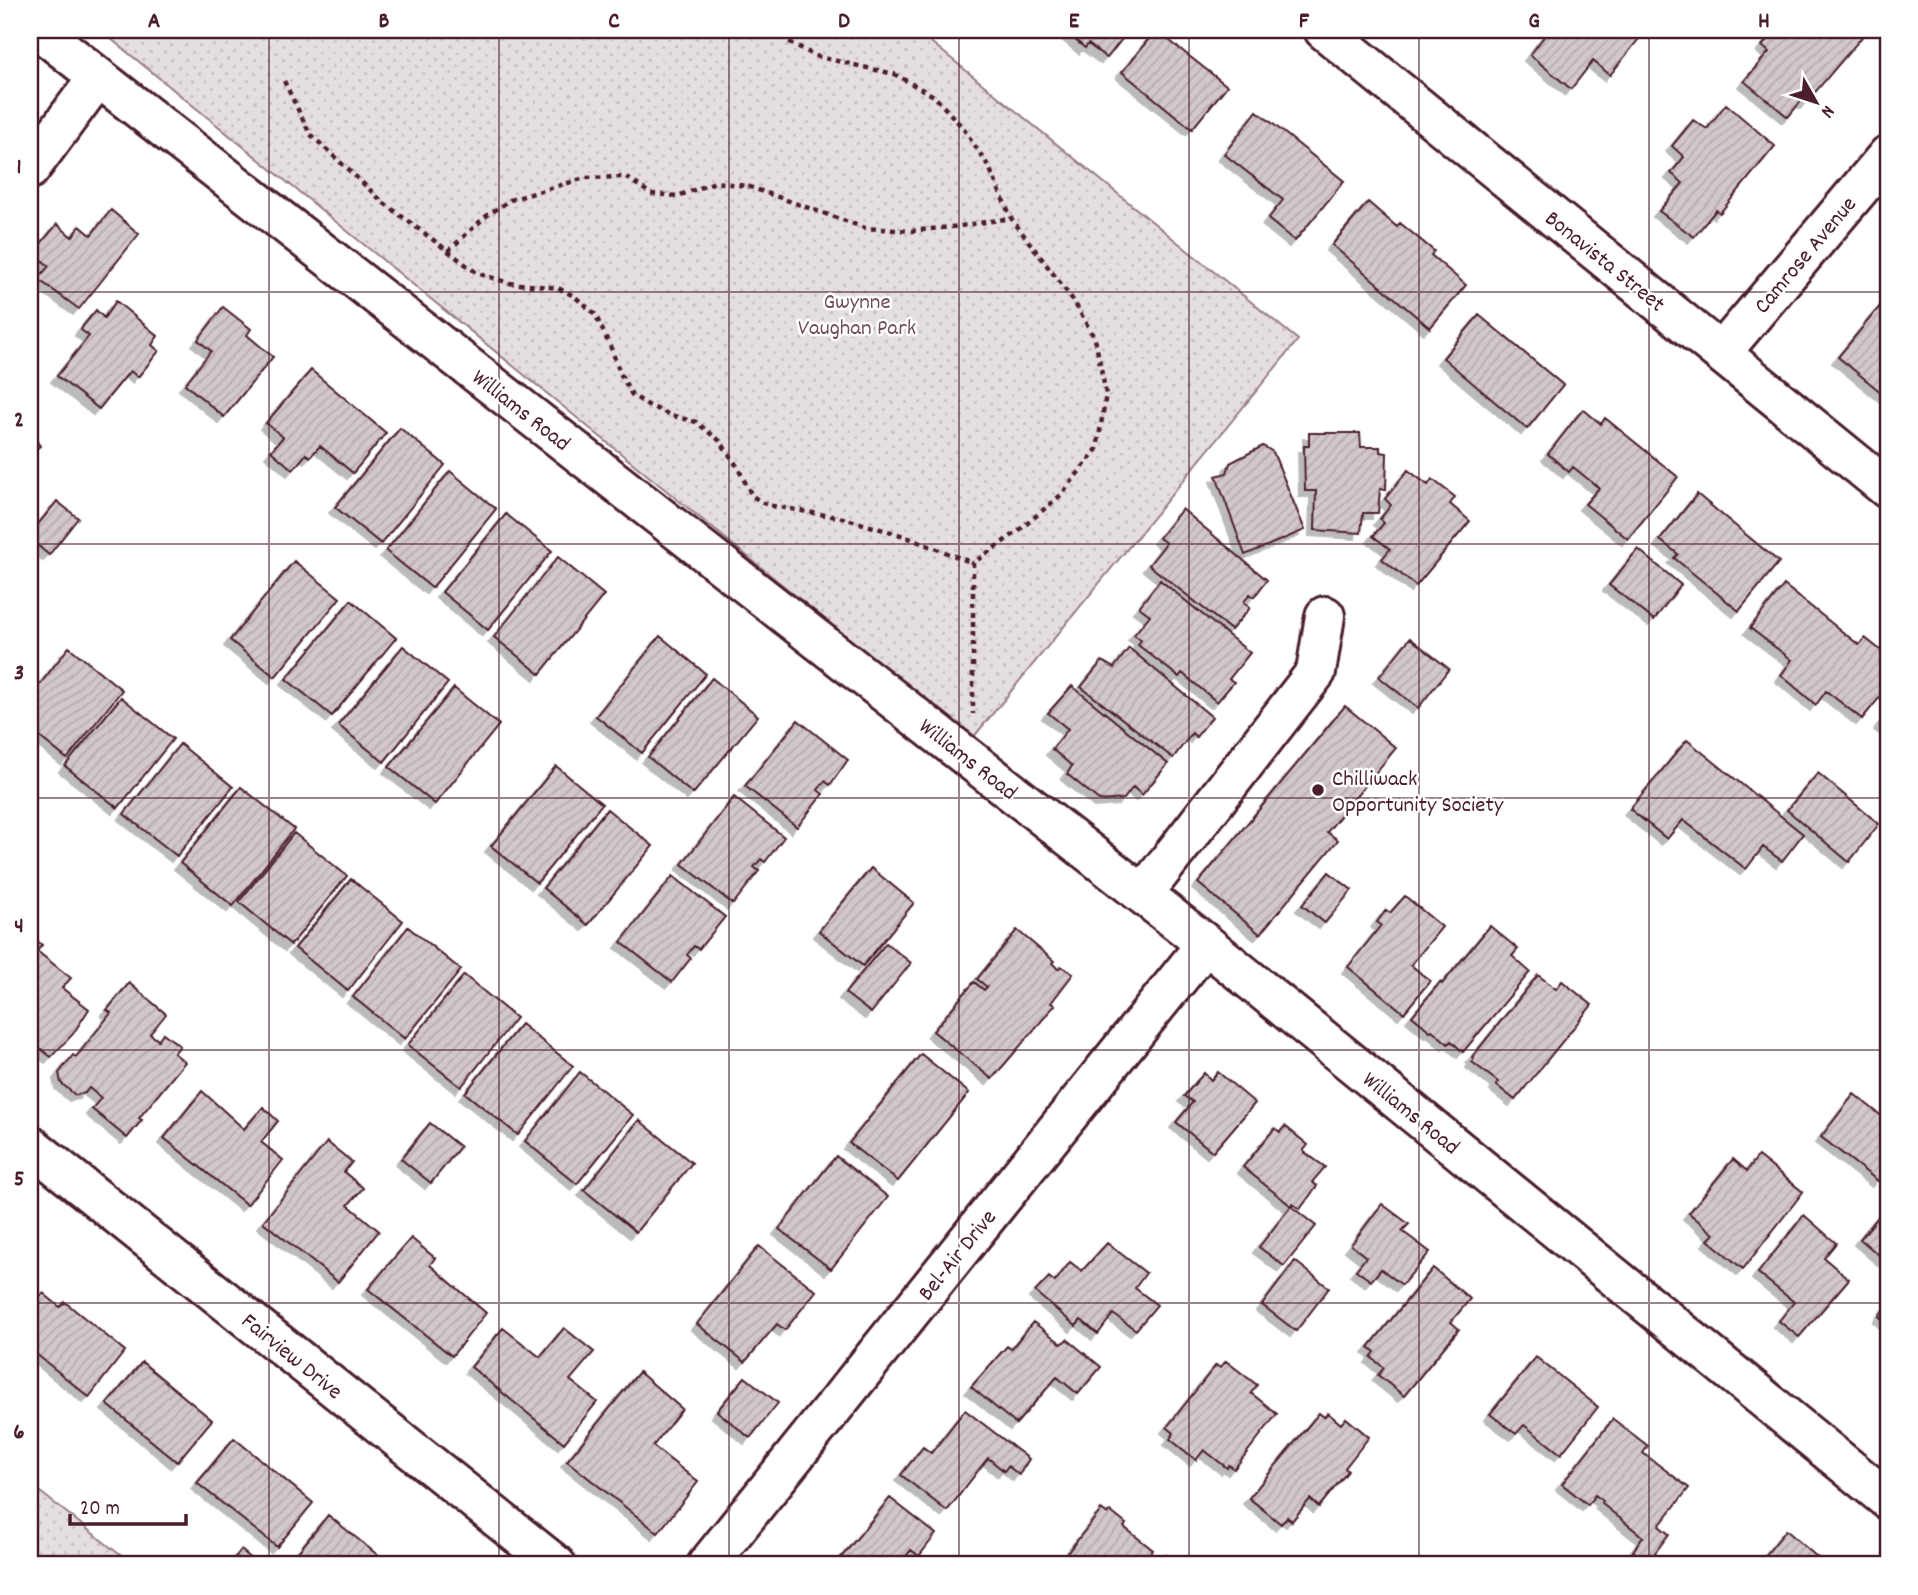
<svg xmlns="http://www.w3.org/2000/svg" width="1918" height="1595" viewBox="0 0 1918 1595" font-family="Dekko,sans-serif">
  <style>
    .grass { fill: url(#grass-dots); stroke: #987e86; stroke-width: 2 }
    .building { fill: url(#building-hatch); stroke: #4a1f2b; stroke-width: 2; filter: url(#shadow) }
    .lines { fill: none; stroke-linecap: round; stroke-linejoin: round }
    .minor-casing { stroke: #4a1f2b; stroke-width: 44 }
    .path { stroke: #4a1f2b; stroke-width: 4.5; stroke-dasharray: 5 5; stroke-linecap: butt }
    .minor { stroke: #fff; stroke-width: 38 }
    .grid { fill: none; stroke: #4a1f2b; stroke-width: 2; stroke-opacity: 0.55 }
    .poi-dot { fill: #4a1f2b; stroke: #fff; stroke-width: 2.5 }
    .labels { text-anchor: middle; stroke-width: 5; stroke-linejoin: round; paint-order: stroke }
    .street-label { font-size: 23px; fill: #4a1f2b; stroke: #fff }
    .park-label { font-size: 23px; fill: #714f58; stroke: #fff }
    .poi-label { font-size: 23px; fill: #4a1f2b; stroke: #fff; text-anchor: start }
    .neatline { fill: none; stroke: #4a1f2b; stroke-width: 2.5 }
    .grid-label { font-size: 23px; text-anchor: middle; font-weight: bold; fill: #4a1f2b }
  </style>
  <defs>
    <pattern id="grass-dots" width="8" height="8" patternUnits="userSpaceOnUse" patternTransform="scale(1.75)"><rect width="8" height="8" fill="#e5dee0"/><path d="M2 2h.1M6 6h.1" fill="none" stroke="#c6bec0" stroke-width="1.8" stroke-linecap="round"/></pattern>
    <pattern id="building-hatch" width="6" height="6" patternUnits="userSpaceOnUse" patternTransform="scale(1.75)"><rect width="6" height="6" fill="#d2c7cb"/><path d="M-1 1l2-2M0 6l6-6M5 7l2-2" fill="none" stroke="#b6aaae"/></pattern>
    <filter id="shadow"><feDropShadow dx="-6" dy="6" stdDeviation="0" flood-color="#0004"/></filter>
  </defs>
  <rect width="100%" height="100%" fill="#fff"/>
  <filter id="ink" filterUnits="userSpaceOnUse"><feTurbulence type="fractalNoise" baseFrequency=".0143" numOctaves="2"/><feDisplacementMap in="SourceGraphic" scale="14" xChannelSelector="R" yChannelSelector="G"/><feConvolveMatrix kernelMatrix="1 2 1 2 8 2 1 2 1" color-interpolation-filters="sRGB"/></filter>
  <g filter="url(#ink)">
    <path class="grass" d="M100 30H916L1298 340 972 739Z
      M30 1484 133 1565H30Z"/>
    <path class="building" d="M1063 30H1129L1107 58 1088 44 1085 48Z
      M1156 30 1227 86 1192 129 1122 72Z
      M1549 30H1635L1642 35 1610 75 1593 61 1571 89 1530 55Z
      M1776 30H1782L1789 36 1795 30H1853L1862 37 1806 103 1802 100 1788 117 1744 81 1769 52 1762 46Z
      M1726 104 1775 146 1720 213 1716 210 1694 237 1659 211 1683 183 1671 173 1684 157 1672 146 1693 120 1707 129Z
      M1257 111 1344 181 1295 241 1268 219 1283 200 1224 154Z
      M1368 202 1397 227 1400 223 1434 251 1431 255 1466 285 1430 328 1332 245Z
      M111 210 139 234 79 309 38 279 49 266 33 253 57 224 72 237 80 226 91 235Z
      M116 301 158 336 152 345 159 351 138 377 130 371 99 409 57 376 89 336 81 330 83 326 96 310 104 318Z
      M1880 306 1888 313V398L1838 357Z
      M223 307 251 329 247 335 273 357 224 417 185 384 211 351 198 340Z
      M1479 315 1563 385 1527 429 1443 358Z
      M311 370 386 433 353 473 320 446 310 457 306 454 293 470 271 451 283 437 266 423Z
      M1583 409 1601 424 1605 418 1678 477 1628 539 1585 504 1599 488 1573 467 1569 472 1548 454Z
      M400 428 445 465 381 544 335 507Z
      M30 431 40 446 30 453Z
      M1309 433H1360L1361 447H1380V452L1387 453 1386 490 1380 489 1378 513H1363L1361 533 1315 530 1316 491H1305L1304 446H1309Z
      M1263 446 1273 452 1305 530 1245 555 1216 476 1227 473 1230 463Z
      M1408 470 1428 485 1432 479 1455 497 1450 504 1470 521 1416 586 1382 559 1390 549 1373 536 1384 523 1380 519 1391 505 1385 499Z
      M450 471 496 509 432 588 386 551Z
      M1697 494 1779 562 1739 611 1674 558 1678 554 1660 540Z
      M57 501 78 518 49 555 30 539V534Z
      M1182 509 1267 580 1254 597 1250 594 1244 602 1250 608 1231 630 1149 565 1166 543 1159 538Z
      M506 514 552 551 488 630 442 592Z
      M1638 549 1681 585 1654 620 1609 585Z
      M558 557 604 595 540 674 494 637Z
      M294 561 340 598 275 677 230 640Z
      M1160 580 1250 653 1229 679 1234 682 1217 702 1182 673 1179 677 1138 645 1141 640 1134 635 1150 615 1139 607Z
      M1784 585 1859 645 1865 638 1888 656V687L1862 719 1826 691 1816 705 1781 675 1792 660 1750 628Z
      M351 600 396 638 332 716 286 679Z
      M660 636 706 674 642 753 596 716Z
      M1410 638 1449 669 1418 708 1379 677Z
      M403 646 448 683 384 762 338 725Z
      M69 647 122 690 67 759 30 729V697Z
      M1129 648 1212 717 1196 737 1192 733 1173 758 1081 687 1102 661 1114 668Z
      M712 678 758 716 693 794 648 757Z
      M1072 686 1168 764 1142 795 1133 787 1124 799 1100 801 1067 774 1072 766 1052 749 1068 729 1048 713Z
      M454 688 499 725 435 804 389 767Z
      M121 697 173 739 118 808 65 766Z
      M1345 706 1396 748 1327 832 1338 840 1260 934 1198 883Z
      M1888 713V730L1880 724Z
      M798 720 848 760 830 785 825 781 818 790 823 794 797 827 745 786Z
      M1687 740 1803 834 1782 861 1763 847 1746 869 1683 820 1667 839 1630 809Z
      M180 744 233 787 177 856 124 814Z
      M556 766 602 804 537 883 491 846Z
      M1818 773 1879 824 1849 862 1787 810Z
      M241 787 294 829 233 906 180 863Z
      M734 797 784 837 765 862 761 859 754 867 759 871 733 904 682 864Z
      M607 809 653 846 588 925 543 888Z
      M294 833 347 876 291 945 239 902Z
      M871 868 914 903 863 966 819 931Z
      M1329 872 1352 890 1325 923 1302 905Z
      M673 876 725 917 699 949 694 946 687 955 691 958 672 982 621 942Z
      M351 879 403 921 348 991 295 948Z
      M1405 896 1442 927 1411 965 1430 981 1404 1013 1348 967 1381 925 1377 922 1386 910 1390 913Z
      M1490 926 1518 949 1512 956 1530 972 1463 1052 1451 1041 1448 1044 1432 1030 1430 1031 1412 1016 1440 982 1442 984Z
      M408 927 461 970 405 1039 353 997Z
      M1017 930 1054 961 1052 963 1058 969 1061 966 1073 974 1051 1003 1055 1005 992 1079 933 1031 974 982 984 990 987 987 977 979Z
      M30 935 42 945 37 951 71 978 62 988 89 1009 73 1034 51 1057 30 1040Z
      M886 943 911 963 871 1013 845 993Z
      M464 975 516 1018 461 1087 408 1045Z
      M1538 975 1556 989 1562 981 1592 1005 1515 1100 1496 1085 1498 1082 1472 1062 1474 1059 1472 1057Z
      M129 983 166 1014 150 1034 158 1040 163 1033 180 1046 174 1053 185 1062 139 1118 142 1120 127 1138 92 1109 101 1098 89 1088 85 1093 75 1095 61 1083 59 1073 73 1055 76 1057 111 1013 107 1010Z
      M521 1024 573 1066 518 1135 465 1093Z
      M921 1054 969 1093 898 1181 849 1143Z
      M580 1072 633 1115 577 1184 525 1141Z
      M1218 1072 1255 1103 1213 1152 1176 1122 1193 1102 1184 1096 1204 1073 1211 1080Z
      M202 1091 244 1129 263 1107 278 1121 261 1142 283 1160 247 1205 164 1138Z
      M1854 1094 1888 1121V1167L1878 1181 1821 1137Z
      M639 1120 692 1163 636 1232 584 1190Z
      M430 1123 460 1147 431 1183 401 1159Z
      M1285 1126 1308 1145 1303 1151 1325 1167 1312 1182 1317 1186 1300 1209 1293 1204 1292 1207 1316 1226 1284 1266 1259 1247 1291 1206 1243 1167 1275 1128 1280 1132Z
      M327 1142 352 1162 344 1172 363 1188 348 1205 379 1231 338 1282 263 1222Z
      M836 1156 888 1197 831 1269 779 1229Z
      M1758 1156 1803 1192 1743 1269 1708 1240 1714 1234 1689 1213 1733 1159 1747 1171Z
      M1382 1204 1409 1224 1402 1231 1430 1252 1402 1285 1381 1269 1371 1281 1356 1270 1366 1257 1351 1245Z
      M1888 1205V1263L1860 1239Z
      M1804 1215 1836 1243 1824 1258 1849 1279 1799 1337 1779 1321 1794 1302 1758 1273Z
      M411 1238 435 1258 430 1265 486 1313 452 1356 368 1289Z
      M1107 1243 1146 1273 1135 1288 1157 1305 1136 1330 1113 1314 1098 1334 1081 1320 1076 1326 1035 1292 1049 1277 1055 1282 1070 1262 1082 1271Z
      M759 1246 816 1291 785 1330 777 1324 745 1362 697 1324Z
      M1295 1261 1329 1288 1296 1331 1262 1305Z
      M1433 1268 1470 1299 1451 1322 1459 1329 1404 1396 1378 1375 1384 1368 1371 1357 1375 1352 1369 1347Z
      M43 1293 60 1307 65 1302 125 1351 89 1397 30 1349 32 1343 30 1342V1309Z
      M1888 1304V1324L1879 1316Z
      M1033 1322 1062 1344 1067 1339 1101 1367 1078 1394 1057 1377 1016 1424 971 1387 1007 1346 1011 1349Z
      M503 1328 540 1357 564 1328 594 1352 570 1380 597 1402 564 1443 471 1367Z
      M1536 1357 1598 1407 1561 1454 1524 1425 1516 1434 1490 1414Z
      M1226 1361 1257 1385 1251 1393 1277 1414 1234 1469 1229 1465 1227 1468 1204 1450 1196 1460 1170 1439 1174 1433 1167 1427 1216 1365 1220 1368Z
      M142 1362 212 1420 177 1462 107 1404Z
      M639 1372 682 1409 653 1446 698 1482 658 1533 567 1461Z
      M745 1377 778 1403 750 1438 717 1411Z
      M965 1410 1029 1459 1019 1475 1008 1466 1004 1471 988 1458 947 1511 901 1475 923 1447 931 1453Z
      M1319 1413 1324 1417 1328 1413 1341 1424 1346 1418 1369 1437 1345 1468 1348 1471 1319 1507 1310 1499 1292 1521 1287 1517 1281 1524 1249 1498Z
      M1613 1419 1648 1446 1643 1453 1689 1488 1659 1526 1669 1534 1648 1562 1633 1551 1643 1537 1601 1503 1603 1501 1595 1495 1588 1505 1562 1484Z
      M234 1438 313 1503 277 1547 197 1483Z
      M890 1498 936 1534 919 1556 911 1550 899 1565H835Z
      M1101 1510 1107 1514 1110 1511 1126 1524 1124 1527 1153 1550 1141 1565H1058Z
      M328 1515 390 1565H294L290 1562Z
      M1786 1530 1826 1565H1758Z
      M241 1550 259 1565H229Z
      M1167 1555 1180 1565H1158Z"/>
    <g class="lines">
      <g class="minor-casing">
        <path id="minor" d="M39 30 98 77 1206 944 1888 1500
          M1324 30 1888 489
          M30 169 98 77
          M1721 353 1888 155
          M1143 894 1316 672 1325 616
          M30 1145 556 1565
          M707 1565 1206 944"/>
      </g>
      <path class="path" d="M773 30 783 38 815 56 894 74 934 96 963 128 989 167 1011 218 1073 300 1095 339 1106 394 1097 449 1061 495 1017 532 973 563V714
        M284 81 310 134 384 203 448 251 477 273 509 283 558 288 574 296 595 314 611 348 620 373 632 395 648 405 670 415 696 422 720 441 737 466 752 496 767 505 843 518 901 535 973 563
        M448 251 485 217 510 200 585 178 626 177 651 194 678 196 715 182 747 186 865 228 912 231 960 226 1011 218"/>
      <use href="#minor" class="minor"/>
    </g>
  </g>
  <path class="grid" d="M269 30V1565M499 30V1565M729 30V1565M959 30V1565M1189 30V1565M1419 30V1565M1649 30V1565M30 292H1888M30 544H1888M30 798H1888M30 1050H1888M30 1303H1888"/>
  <circle class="poi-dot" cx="1318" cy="790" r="7"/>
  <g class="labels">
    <g class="street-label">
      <text transform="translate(1804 254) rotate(-50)" y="8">Camrose Avenue</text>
      <text transform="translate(1606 260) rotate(39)" y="8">Bonavista Street</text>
      <text transform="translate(522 409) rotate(38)" y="8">Williams Road</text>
      <text transform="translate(969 758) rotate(38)" y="8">Williams Road</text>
      <text transform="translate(1412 1112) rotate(39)" y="8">Williams Road</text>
      <text transform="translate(956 1254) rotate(-51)" y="8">Bel-Air Drive</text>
      <text transform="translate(293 1355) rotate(39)" y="8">Fairview Drive</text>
    </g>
    <g class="park-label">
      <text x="857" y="308">Gwynne<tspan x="857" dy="26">Vaughan Park</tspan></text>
    </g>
    <g class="poi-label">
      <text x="1332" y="785">Chilliwack<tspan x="1332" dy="26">Opportunity Society</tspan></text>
    </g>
  </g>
  <rect width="1918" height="1595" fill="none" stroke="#fff" stroke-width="77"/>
  <g transform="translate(1816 102) rotate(129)" stroke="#ffffff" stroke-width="5" paint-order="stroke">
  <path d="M0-5L12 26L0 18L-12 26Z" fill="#4a1f2b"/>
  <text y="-10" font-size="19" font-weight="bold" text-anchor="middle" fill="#4a1f2b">N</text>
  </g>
  <path d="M70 1514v10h116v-10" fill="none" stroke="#4a1f2b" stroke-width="3.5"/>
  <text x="80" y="1514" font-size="21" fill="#4a1f2b" stroke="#ffffff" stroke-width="5" paint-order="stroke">20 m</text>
  <rect x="38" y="38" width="1842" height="1518" class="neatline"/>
  <g class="grid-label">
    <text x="154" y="27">A</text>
    <text x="384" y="27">B</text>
    <text x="614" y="27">C</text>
    <text x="844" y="27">D</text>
    <text x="1074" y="27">E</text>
    <text x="1304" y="27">F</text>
    <text x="1534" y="27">G</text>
    <text x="1764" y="27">H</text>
    <text x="19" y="173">1</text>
    <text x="19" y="426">2</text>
    <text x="19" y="679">3</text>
    <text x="19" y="932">4</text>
    <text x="19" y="1185">5</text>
    <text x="19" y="1438">6</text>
  </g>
</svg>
